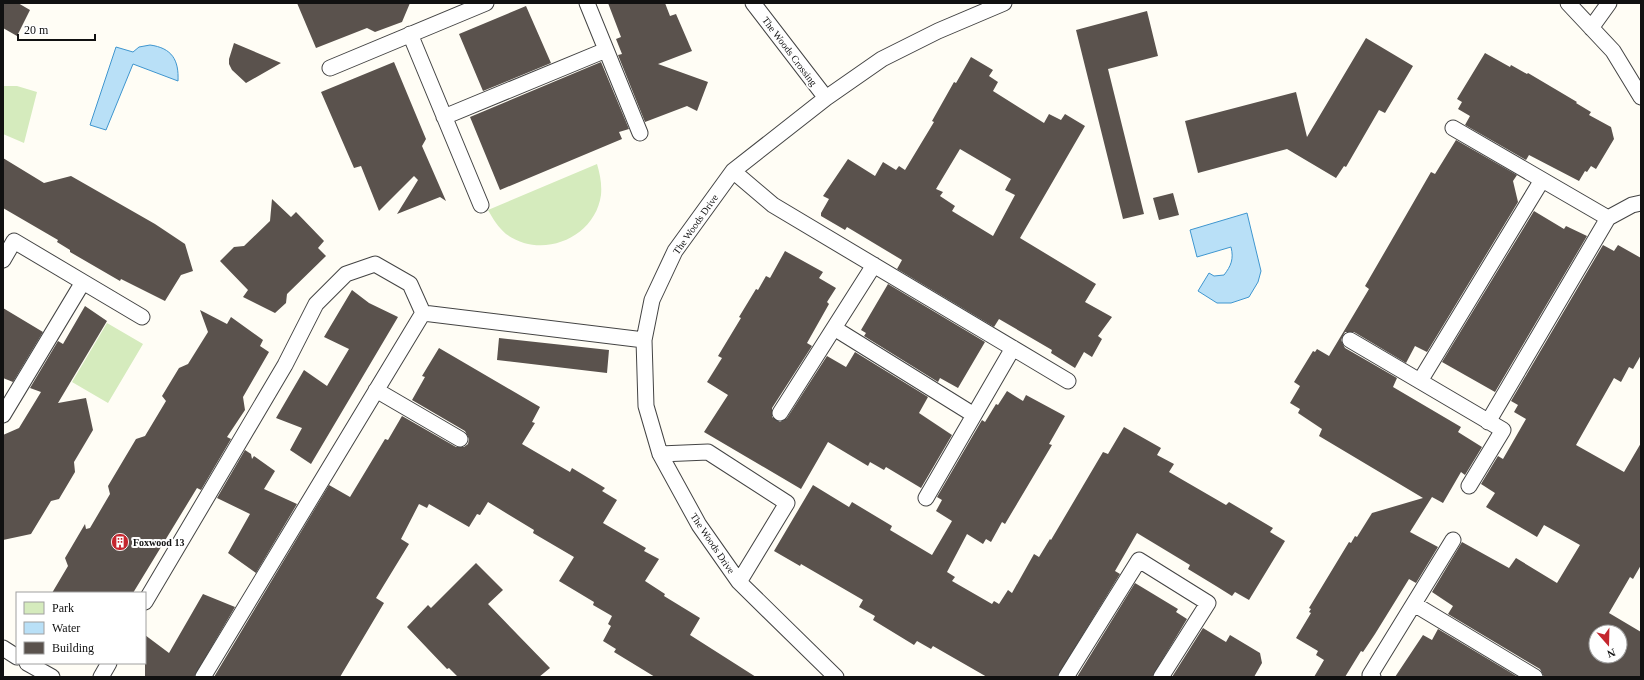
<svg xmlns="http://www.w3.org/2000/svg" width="1644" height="680" viewBox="0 0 1644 680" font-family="Georgia,serif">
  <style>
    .green { fill: #d5ebbd }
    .water { fill: #b9e0f7; stroke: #3f96cf }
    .building { fill: #5a524d; fill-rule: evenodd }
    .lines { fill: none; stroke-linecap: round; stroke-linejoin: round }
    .lane-casing { stroke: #444; stroke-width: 17 }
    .lane { stroke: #fff; stroke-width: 15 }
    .labels { text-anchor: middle; stroke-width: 4; stroke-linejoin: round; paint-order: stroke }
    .street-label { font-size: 10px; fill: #111; stroke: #fff }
    .poi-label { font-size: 10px; font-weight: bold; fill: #111; stroke: #fff; text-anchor: start }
  </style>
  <rect width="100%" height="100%" fill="#fffdf5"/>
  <path class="green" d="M3 86H17L37 92 24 143 3 134Z
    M597 164C600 174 602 184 601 195 595 238 542 260 506 234 498 227 493 219 488 210Z
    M107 323 143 344 108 403 72 382Z"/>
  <path class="water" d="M150 45C172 48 179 60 178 81L133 64 106 130 90 125 116 47 133 52 139 47Z
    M1247 213 1261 271 1258 282 1249 297 1231 303H1217L1198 291 1209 273 1214 276 1224 275C1231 266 1234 259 1231 247L1197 257 1190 230Z"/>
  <path class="building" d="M3 3H18L30 10 17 36 3 28Z
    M297 3H410L402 22 375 32 367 28 316 48Z
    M608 3H665L670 16 676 14 692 51 658 64 708 82 697 111 687 106 645 122 618 55 622 54 616 39 621 37Z
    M526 6 551 63 483 91 459 34Z
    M1147 11 1158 56 1108 69 1144 214 1123 219 1076 30Z
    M1366 38 1413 66 1385 113 1379 110 1346 167 1344 166 1336 178 1287 149 1198 173 1185 121 1296 92 1307 137Z
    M234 43 281 63 246 83 232 70 229 64V59Z
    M1485 53 1510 67 1511 65 1527 74 1528 73 1577 102 1576 103 1591 112 1589 115 1611 127 1614 139 1596 169 1591 166 1587 172 1585 171 1579 181 1529 155 1526 160 1465 125 1470 116 1458 109 1462 102 1457 99Z
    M971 57 993 70 989 76 998 82 993 91 1044 123 1049 114 1061 120 1065 114 1085 126 1020 238 1096 284 1085 302 1112 317 1098 336 1102 339 1092 357 1084 352 1075 368 1051 353 1052 350 999 319 994 327 897 269 902 260 847 227 845 230 821 216V213L829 199 823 196 848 159 875 176 883 162 896 170 899 166 905 170 934 122 932 121 954 82 956 83ZM960 149 1011 179 1005 190 1015 195 993 236 952 211 955 206 940 196 943 192 936 189Z
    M394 62 426 139 422 146 446 201 440 197 397 214 418 180 414 176 379 211 361 166 354 168 321 92Z
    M601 62 629 129 619 132 622 139 500 190 470 117Z
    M1456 140 1517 175 1513 181 1518 202 1427 352 1415 346 1406 363 1354 332H1345L1341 340 1345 348 1397 378 1393 387 1461 427 1458 432 1482 447 1465 475 1461 472 1443 503 1432 497 1410 532 1438 547 1416 583 1409 579 1375 634 1363 652 1361 651 1345 677H1314L1324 660 1316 655 1318 651 1296 638 1311 613 1309 612 1311 609 1309 608 1349 542 1351 543 1355 536 1357 537 1372 513 1423 498 1319 436 1322 429 1298 413 1300 409 1290 403 1300 386 1294 382 1313 351 1315 352 1317 349 1329 356 1369 289 1365 286 1405 217 1431 172 1435 174Z
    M3 158 44 183 71 176 155 224 185 244 193 271 181 275 165 301 121 279 120 281 70 252V250L57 242 58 240 3 208Z
    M1173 193 1179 215 1159 220 1153 198Z
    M272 199 291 217 296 212 324 241 318 248 326 256 287 294 286 303 275 313 243 297 248 290 220 261 234 247 244 246 270 221Z
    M1534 211 1564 229 1566 226 1587 236 1495 392 1442 362Z
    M1603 245 1614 251 1618 245 1641 258V355L1633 369 1629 367 1621 382 1614 378 1576 445 1624 472 1641 443V565L1633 579 1630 577 1609 613 1641 632V677H1544L1540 669 1448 614 1453 606 1432 592 1462 542 1509 568 1516 558 1557 583 1580 545 1544 525 1537 537 1486 507 1495 493 1481 484 1498 456 1503 459 1526 419 1514 412 1518 405 1511 401ZM1596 632H1620V656H1596Z
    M785 251 823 272 819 278 836 288 827 302 829 304 807 343 812 346 772 408V417L780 422 787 418 827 356 846 367 855 352 928 397 919 413 952 435 921 488 886 467 884 470 870 462 868 466 828 442 801 489 704 432 728 395 707 382 722 358 718 356 741 318 739 317 756 289 758 290 766 276 770 278Z
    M888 284 985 342 958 388 940 378 938 382 864 336 866 333 861 330Z
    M352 290 369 303 398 317 311 464 290 450 302 428 276 418 304 370 327 386 349 349 324 337Z
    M85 306 107 321 58 403 86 398 93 430 74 462 75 472 59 499 51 501 31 534 3 540V435L19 428 41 392 30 388 58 341 63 344Z
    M3 308 43 332 13 382 3 378Z
    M200 310 227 324 231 317 263 340 260 346 269 352 243 397 245 410 227 437 231 439 201 490 197 488 133 593H52L68 566 65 558 85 524 86 529 90 528 110 494 108 486 136 439 145 436 166 401 162 396 179 368 188 364 208 332Z
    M499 338 609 350 607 373 497 360Z
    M439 348 540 407 532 422 535 423 522 444 570 472 572 468 605 488 602 491 617 500 603 523 646 548 644 551 659 559 645 581 665 594 664 596 700 618 690 635 756 677H655L614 652 616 649 603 641 611 626 608 624 612 616 593 605 594 602 559 581 574 557 533 533 534 530 488 502 480 515 477 514 469 527 429 504 427 508 419 504 401 539 409 544 376 598 384 603 340 677H214L329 485 350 497 385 439 388 440 402 416 456 447H464L468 444 469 439 465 431 412 400 425 377 422 376Z
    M1007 391 1023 401 1026 395 1065 416 1049 444 1052 445 1005 524 1002 522 991 542 986 539 983 544 967 534 947 572 955 577 952 581 992 604 994 601 999 604 1008 590 1012 593 1034 554 1039 557 1050 539 1051 540 1103 452 1108 454 1124 427 1161 448 1157 455 1174 464 1169 472 1226 505 1229 502 1273 528 1270 532 1285 541 1249 600 1235 592 1232 596 1216 586 1188 569 1190 565 1137 533 1115 571 1120 574 1057 677H987L933 646 931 649 917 641 914 645 873 620 875 616 859 607 863 600 801 564 800 566 774 551 813 485 849 507 852 502 892 526 890 530 932 555 952 521 936 511 942 500 937 497 982 420 985 422 996 404 998 405Z
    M245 450 251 454 252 459 254 456 275 471 264 489 297 504 256 573 228 553 250 514 217 498Z
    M476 563 503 590 488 604 550 668 539 677H458L449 668 447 669 407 627 428 605 431 608Z
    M1135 583 1178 609 1176 612 1187 619 1152 677H1077Z
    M203 594 235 607 194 677H145V635L169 653Z
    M1203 628 1226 642 1230 635 1260 653 1262 663 1254 677H1172Z
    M1438 629 1518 677H1395L1423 635 1432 640Z"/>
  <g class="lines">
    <defs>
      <path id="lane" d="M587 3 640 133
        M753 3 826 98
        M1568 3 1613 51 1641 97
        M1591 28 1609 3
        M410 34 481 205
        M330 68 486 3
        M444 117 606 50
        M1453 128 1608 218
        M733 171 773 205 1068 381
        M3 260 14 241 83 282 3 415
        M83 282 142 317
        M423 313 644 340
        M834 328 974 415
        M1350 340 1503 430 1469 486
        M1420 381 1542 180
        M376 390 460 439
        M780 413 874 265
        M1488 422 1608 218 1632 205 1641 203
        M660 454 708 452 787 503 739 582
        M926 498 1013 348
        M145 602 285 365 316 304 346 274 375 264 410 284 423 313
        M1414 604 1535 677
        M3 648 17 657
        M27 663 52 677
        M101 677 109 663
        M203 677 423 313
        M836 677 739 582 699 525 660 454 646 406 644 340 652 300 675 251 733 171 826 98 882 59 938 31 1004 3
        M1066 677 1139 560 1208 603 1161 677
        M1373 677 1370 675 1453 540"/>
    </defs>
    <use href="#lane" class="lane-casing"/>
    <use href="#lane" class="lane"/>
  </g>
  <defs>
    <symbol id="building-disc" viewBox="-11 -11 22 22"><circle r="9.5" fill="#c4262e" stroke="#fff"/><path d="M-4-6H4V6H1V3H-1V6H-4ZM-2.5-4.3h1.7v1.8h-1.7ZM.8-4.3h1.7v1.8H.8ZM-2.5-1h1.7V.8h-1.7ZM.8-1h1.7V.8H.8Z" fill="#fff"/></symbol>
  </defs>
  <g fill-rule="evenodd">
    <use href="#building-disc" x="110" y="532" width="20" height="20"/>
  </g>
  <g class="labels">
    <g class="street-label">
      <text transform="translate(790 51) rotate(53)" y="4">The Woods Crossing</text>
      <text transform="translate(695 224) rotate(-55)" y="4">The Woods Drive</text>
      <text transform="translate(713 543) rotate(56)" y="4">The Woods Drive</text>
    </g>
    <g class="poi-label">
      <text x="133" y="546">Foxwood 13</text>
    </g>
  </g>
  <rect width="1644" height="680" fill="none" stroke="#111111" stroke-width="8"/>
  <rect x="16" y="592" width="130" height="72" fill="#ffffff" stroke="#a0a0a0"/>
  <rect x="24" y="602" width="20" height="12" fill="#d5ebbd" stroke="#a0a0a0"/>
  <text x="52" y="612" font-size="12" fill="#111111">Park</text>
  <rect x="24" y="622" width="20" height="12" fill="#b9e0f7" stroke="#a0a0a0"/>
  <text x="52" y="632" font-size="12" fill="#111111">Water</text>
  <rect x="24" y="642" width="20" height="12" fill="#5a524d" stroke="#a0a0a0"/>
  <text x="52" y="652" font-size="12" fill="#111111">Building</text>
  <g transform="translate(1608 644) rotate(160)"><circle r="19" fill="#ffffff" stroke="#a0a0a0"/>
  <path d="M0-3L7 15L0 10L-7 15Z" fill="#c4262e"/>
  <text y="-6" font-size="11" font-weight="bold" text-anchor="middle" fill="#111111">N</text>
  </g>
  <path d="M18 34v6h77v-6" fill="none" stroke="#111111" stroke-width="2"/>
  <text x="24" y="34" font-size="12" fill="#111111" stroke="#ffffff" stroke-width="3" paint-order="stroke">20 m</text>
</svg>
